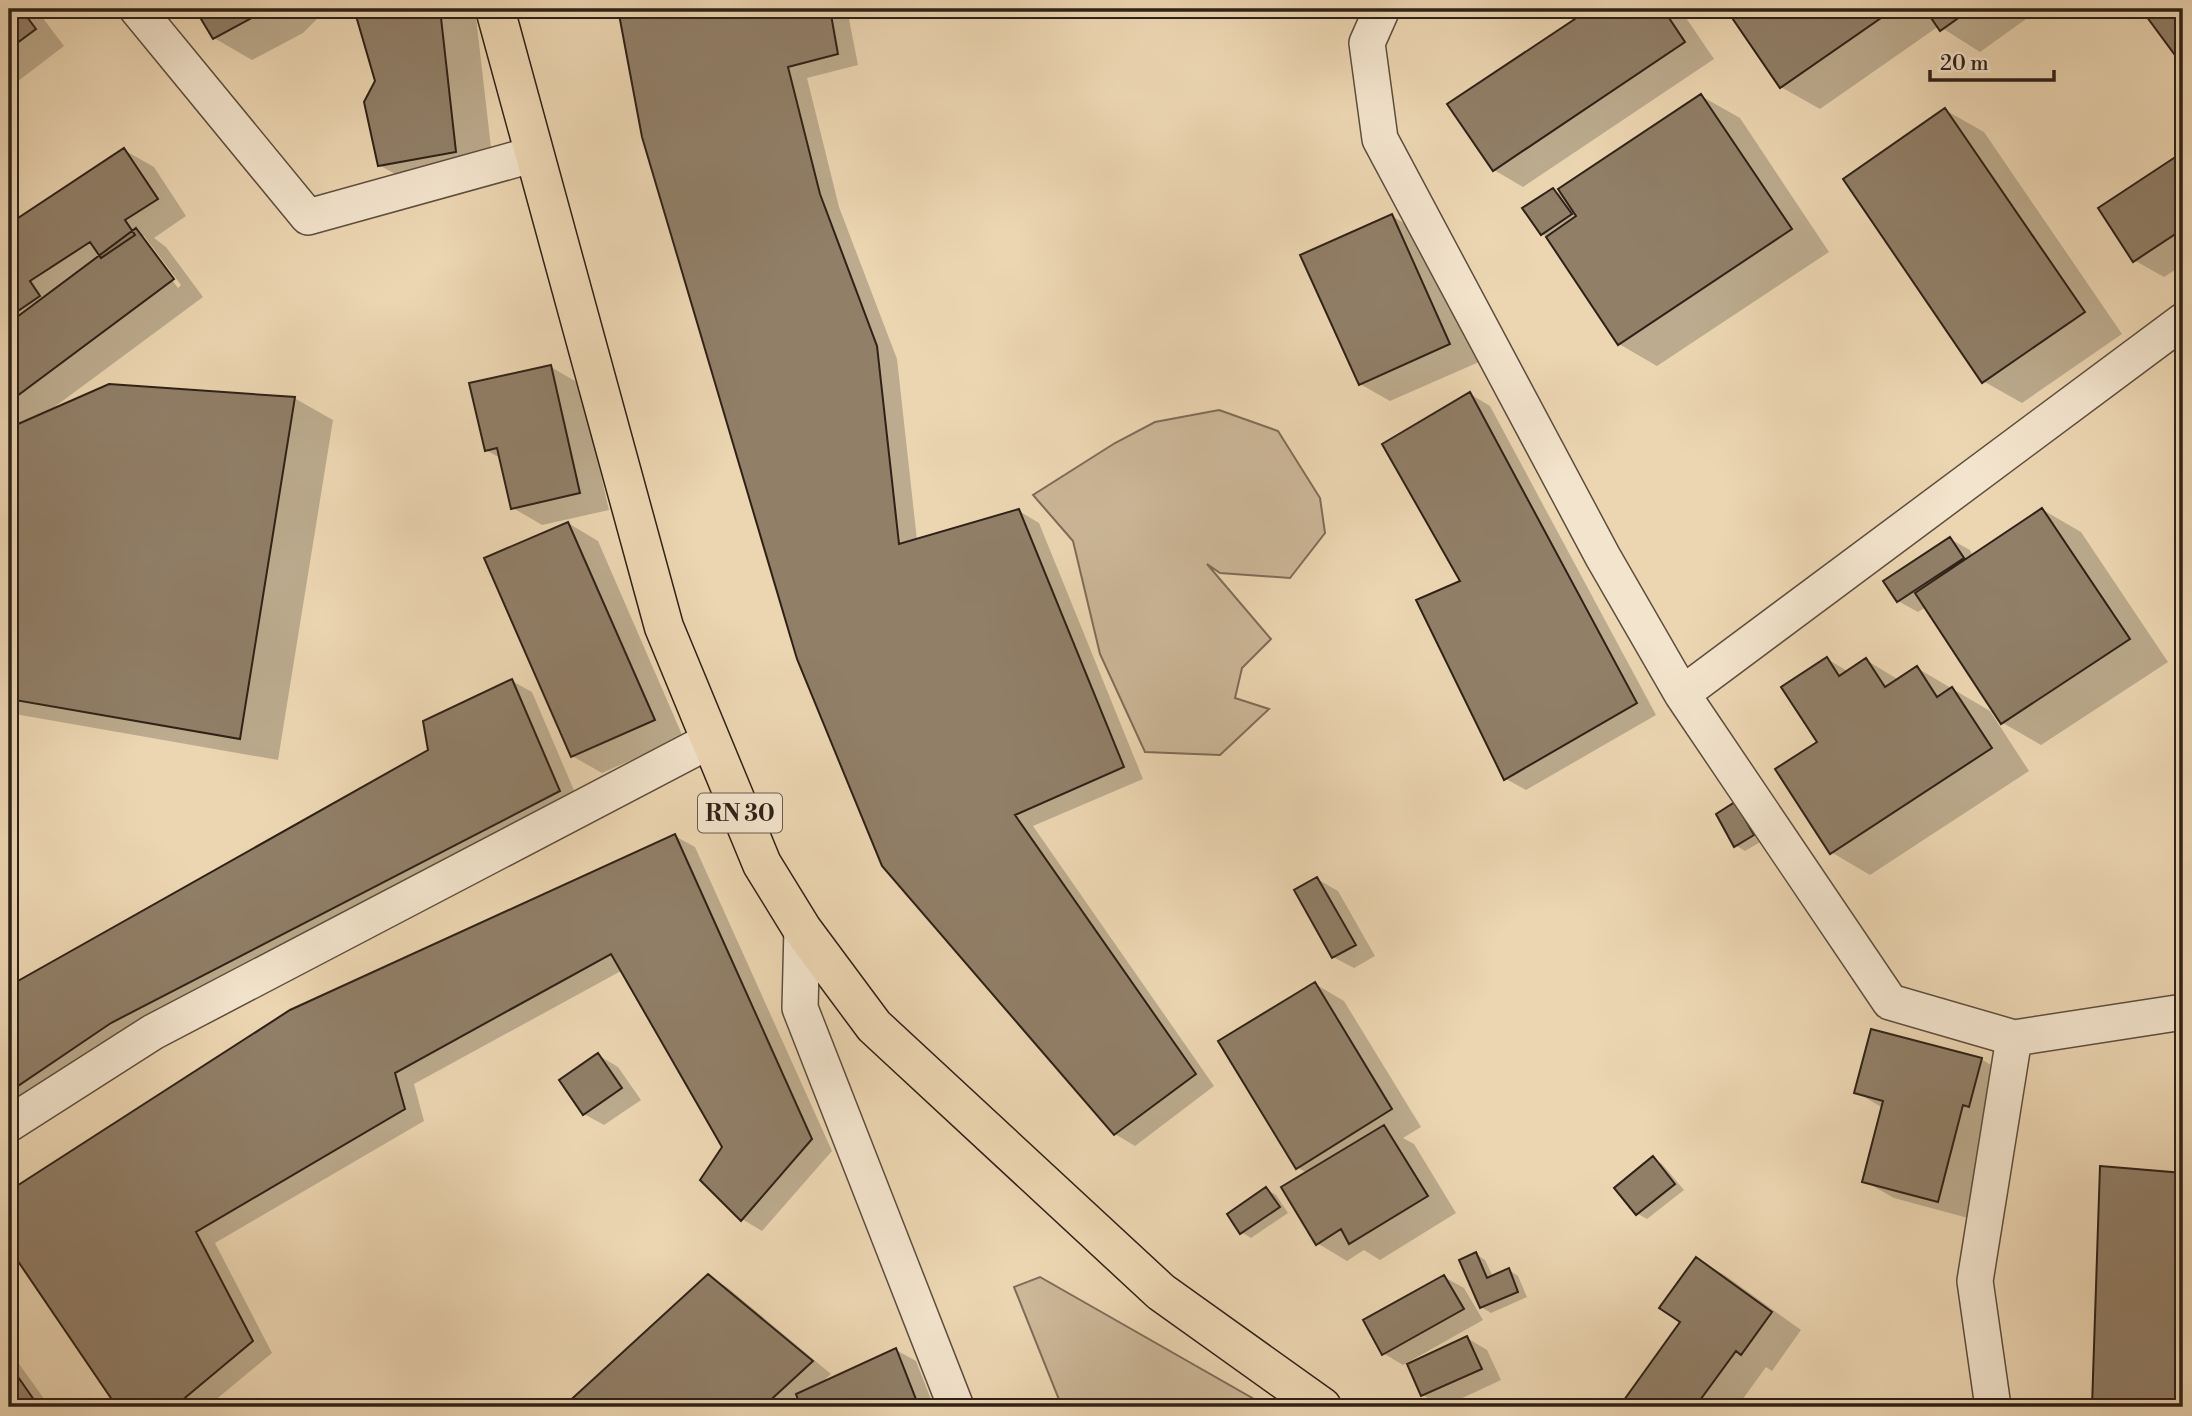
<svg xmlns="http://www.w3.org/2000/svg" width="2192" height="1416" viewBox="0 0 2192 1416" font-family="'Libre Bodoni',serif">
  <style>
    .green { fill: #ccb798; stroke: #7e6c58; stroke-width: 2 }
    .shadow { fill: #0003; fill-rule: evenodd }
    .building { fill: #917f68; stroke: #2f2117; stroke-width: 2 }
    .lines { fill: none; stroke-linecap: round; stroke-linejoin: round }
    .minor-casing { stroke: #5e4e3e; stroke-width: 38 }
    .primary-casing { stroke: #2f2117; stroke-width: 41 }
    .minor { stroke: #f3e4cd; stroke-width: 35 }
    .primary { stroke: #ecd6b2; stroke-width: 38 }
    .labels { text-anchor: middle; stroke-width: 5; stroke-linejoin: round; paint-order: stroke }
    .shield { fill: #f3e4cd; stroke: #6a5c4e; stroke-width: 2 }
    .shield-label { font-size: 23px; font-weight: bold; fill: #2f2117 }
  </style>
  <rect width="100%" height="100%" fill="#ecd6b2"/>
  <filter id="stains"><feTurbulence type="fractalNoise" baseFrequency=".00286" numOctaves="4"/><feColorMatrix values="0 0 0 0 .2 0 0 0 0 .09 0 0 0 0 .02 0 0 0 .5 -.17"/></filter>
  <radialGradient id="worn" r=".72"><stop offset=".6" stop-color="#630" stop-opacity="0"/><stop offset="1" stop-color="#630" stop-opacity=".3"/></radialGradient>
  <path class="green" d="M1219 410 1278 431 1320 498 1325 533 1290 578 1220 573 1207 564 1271 639 1242 668 1235 698 1269 709 1220 755 1145 752 1100 654 1073 541 1033 495 1115 443 1155 422Z
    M1040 1277 1268 1407H1062L1014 1287Z"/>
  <path class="shadow" d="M9 9H36L64 46 9 88Z
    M197 9H327L303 33 252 60 214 38Z
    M356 9H475L494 173 418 187 379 165 377 82Z
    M619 9H847L858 65 807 78 839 207 897 359 917 540 1019 511 1039 523 1143 779 1033 826 1214 1086 1135 1146 1115 1134 644 136Z
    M1593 9H1680L1714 59 1523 187 1494 170 1450 104Z
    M1728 9H2040L1980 52 1939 26 1820 109 1781 87Z
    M1701 96 1740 118 1829 252 1657 366 1619 344 1548 238 1542 234 1554 190 1565 197Z
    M1945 110 1984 132 2122 334 2022 403 1983 381Z
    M124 150 154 167 186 216 154 238 166 247 203 297 49 411 294 398 333 420 278 760 9 713V226ZM140 236H144L181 285 178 288Z
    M2183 154V265L2164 277 2134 260 2101 208Z
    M1392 216 1422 234 1479 362 1390 401 1360 384Z
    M551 367 580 384 609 510 542 525 513 508 502 459 486 450Z
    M1470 394 1490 406 1656 715 1526 790 1506 779Z
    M2043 510 2081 532 2168 662 2041 745 2003 723 1926 607 1918 612 1898 601 1950 539 1970 550 1973 556Z
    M568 523 598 541 683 737 602 773 572 756Z
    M1827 659 1849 672 1866 660 1899 680 1917 668 1990 711 2029 771 1870 875 1831 852 1819 742Z
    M512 681 532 692 579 802 9 1116V988L430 751Z
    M1735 804 1762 841 1745 851 1735 845Z
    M675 836 695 847 832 1151 762 1231 742 1219 724 1147 621 971 414 1084 424 1121 215 1243 272 1353 207 1407H120L9 1245V1193L291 1012Z
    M1317 879 1338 891 1375 956 1354 968 1333 957Z
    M1315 984 1344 1001 1421 1127 1403 1138 1414 1144 1456 1213 1380 1260 1364 1250 1347 1261 1317 1243 1307 1173 1297 1167Z
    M598 1055 618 1067 641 1100 604 1125 584 1114Z
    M1981 1059 2011 1077 1968 1218 1894 1198 1864 1181 1883 1108 1856 1092Z
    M1653 1158 1662 1164 1684 1190 1647 1219 1638 1214 1616 1188Z
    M2101 1168 2183 1174V1407H2093Z
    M1266 1189 1276 1195 1288 1213 1251 1238 1241 1232Z
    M1476 1254 1485 1260 1493 1277 1509 1270 1518 1276 1527 1297 1491 1313 1481 1307Z
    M1696 1259 1726 1276 1801 1330 1772 1371 1766 1367 1737 1407H1621L1682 1322Z
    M708 1276 728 1288 831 1374 820 1384 896 1350 916 1361 934 1407H802L800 1402 795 1407H565Z
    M1444 1277 1464 1288 1483 1320 1403 1365 1383 1353Z
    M1467 1338 1487 1350 1501 1380 1443 1407 1423 1395Z
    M9 1350 50 1407H9Z"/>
  <path class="building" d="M9 9H21L36 29 9 49Z
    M195 9H268L213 39Z
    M354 9H440L456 152 378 166 364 102 375 81Z
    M618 9H830L838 54 788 67 820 194 877 346 899 544 1019 509 1124 767 1015 815 1196 1074 1114 1135 882 866 797 659 642 137Z
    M1590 9H1663L1685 42 1493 171 1447 104Z
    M1726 9H1894L1780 88Z
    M1925 9H1971L1940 31Z
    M2141 9H2183V66Z
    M1701 94 1792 229 1618 345 1546 237 1576 216 1558 189Z
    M1945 108 2085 312 1982 383 1843 179Z
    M124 148 158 199 125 220 135 235 101 258 90 242 30 281 40 296 9 317V224Z
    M2183 152V229L2133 262 2098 208Z
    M1553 188 1572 214 1541 235 1522 208Z
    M1392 214 1450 344 1359 385 1300 255Z
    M136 228 174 279 9 402V323Z
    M551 365 580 493 511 509 497 448 485 451 469 383Z
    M109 384 295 397 240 739 9 699V428Z
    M1470 392 1637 703 1504 780 1416 600 1460 581 1382 444Z
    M2042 508 2130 639 2001 724 1915 593Z
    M568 522 655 720 571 757 484 558Z
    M1950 537 1964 558 1897 602 1883 581Z
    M1827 657 1839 676 1866 658 1885 687 1917 666 1937 697 1952 687 1992 748 1830 854 1775 769 1817 742 1781 687Z
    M512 679 560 791 111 1023 9 1092V986L428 750 423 721Z
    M1735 802 1754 835 1734 847 1716 814Z
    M675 834 812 1139 741 1221 700 1180 722 1147 611 954 395 1073 405 1109 196 1232 253 1341 174 1407H117L9 1248V1191L290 1010Z
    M1317 877 1356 945 1332 958 1294 890Z
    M1315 982 1392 1109 1296 1169 1218 1041Z
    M1871 1029 1982 1058 1969 1107 1963 1105 1938 1202 1862 1182 1883 1101 1854 1093Z
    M598 1053 622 1088 583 1115 559 1080Z
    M1384 1125 1428 1196 1349 1244 1341 1229 1316 1245 1281 1187Z
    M1653 1156 1675 1184 1636 1215 1614 1188Z
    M2100 1166 2183 1173V1407H2092Z
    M1266 1187 1280 1207 1240 1234 1227 1214Z
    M1476 1252 1487 1278 1509 1268 1518 1292 1480 1308 1459 1260Z
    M1696 1257 1772 1312 1741 1355 1736 1351 1695 1407H1619L1680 1322 1659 1308Z
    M708 1274 813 1361 763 1407H563Z
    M1444 1275 1464 1309 1382 1355 1363 1320Z
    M1467 1336 1482 1369 1421 1396 1407 1364Z
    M896 1348 919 1407H801L796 1394Z
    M9 1364 39 1407H9Z"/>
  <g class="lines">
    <defs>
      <path id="minor" d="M137 9 308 217 535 154
        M1382 9 1367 43 1380 139 1603 557 1682 694 1890 1002 2014 1038 2183 1012
        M1682 694 2183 321
        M802 929 800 1008 956 1407
        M9 1124 153 1032 709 741
        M1993 1407 1975 1281 2014 1038"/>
      <path id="primary" d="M495 9 664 627 762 864 802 929 874 1026 1161 1292 1322 1407"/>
    </defs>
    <use href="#minor" class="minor-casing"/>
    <use href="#primary" class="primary-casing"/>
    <use href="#minor" class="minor"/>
    <use href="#primary" class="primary"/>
  </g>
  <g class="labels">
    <rect class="shield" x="698" y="793.5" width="84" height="39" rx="5"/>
    <g class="shield-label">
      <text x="740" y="821">RN 30</text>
    </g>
  </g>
  <rect width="2192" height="1416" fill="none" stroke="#ecd6b2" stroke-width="35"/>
  <rect x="10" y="10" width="2171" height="1395" fill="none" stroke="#2f2117" stroke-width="3.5"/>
  <rect x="18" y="18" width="2157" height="1381" fill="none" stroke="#2f2117" stroke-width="2"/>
  <path d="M1930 70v10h124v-10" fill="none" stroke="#2f2117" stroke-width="3.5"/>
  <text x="1940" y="70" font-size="21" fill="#2f2117" stroke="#f3e4cd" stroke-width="5" paint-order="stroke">20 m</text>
  <rect width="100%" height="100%" filter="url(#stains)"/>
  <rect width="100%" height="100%" fill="url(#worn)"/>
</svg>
